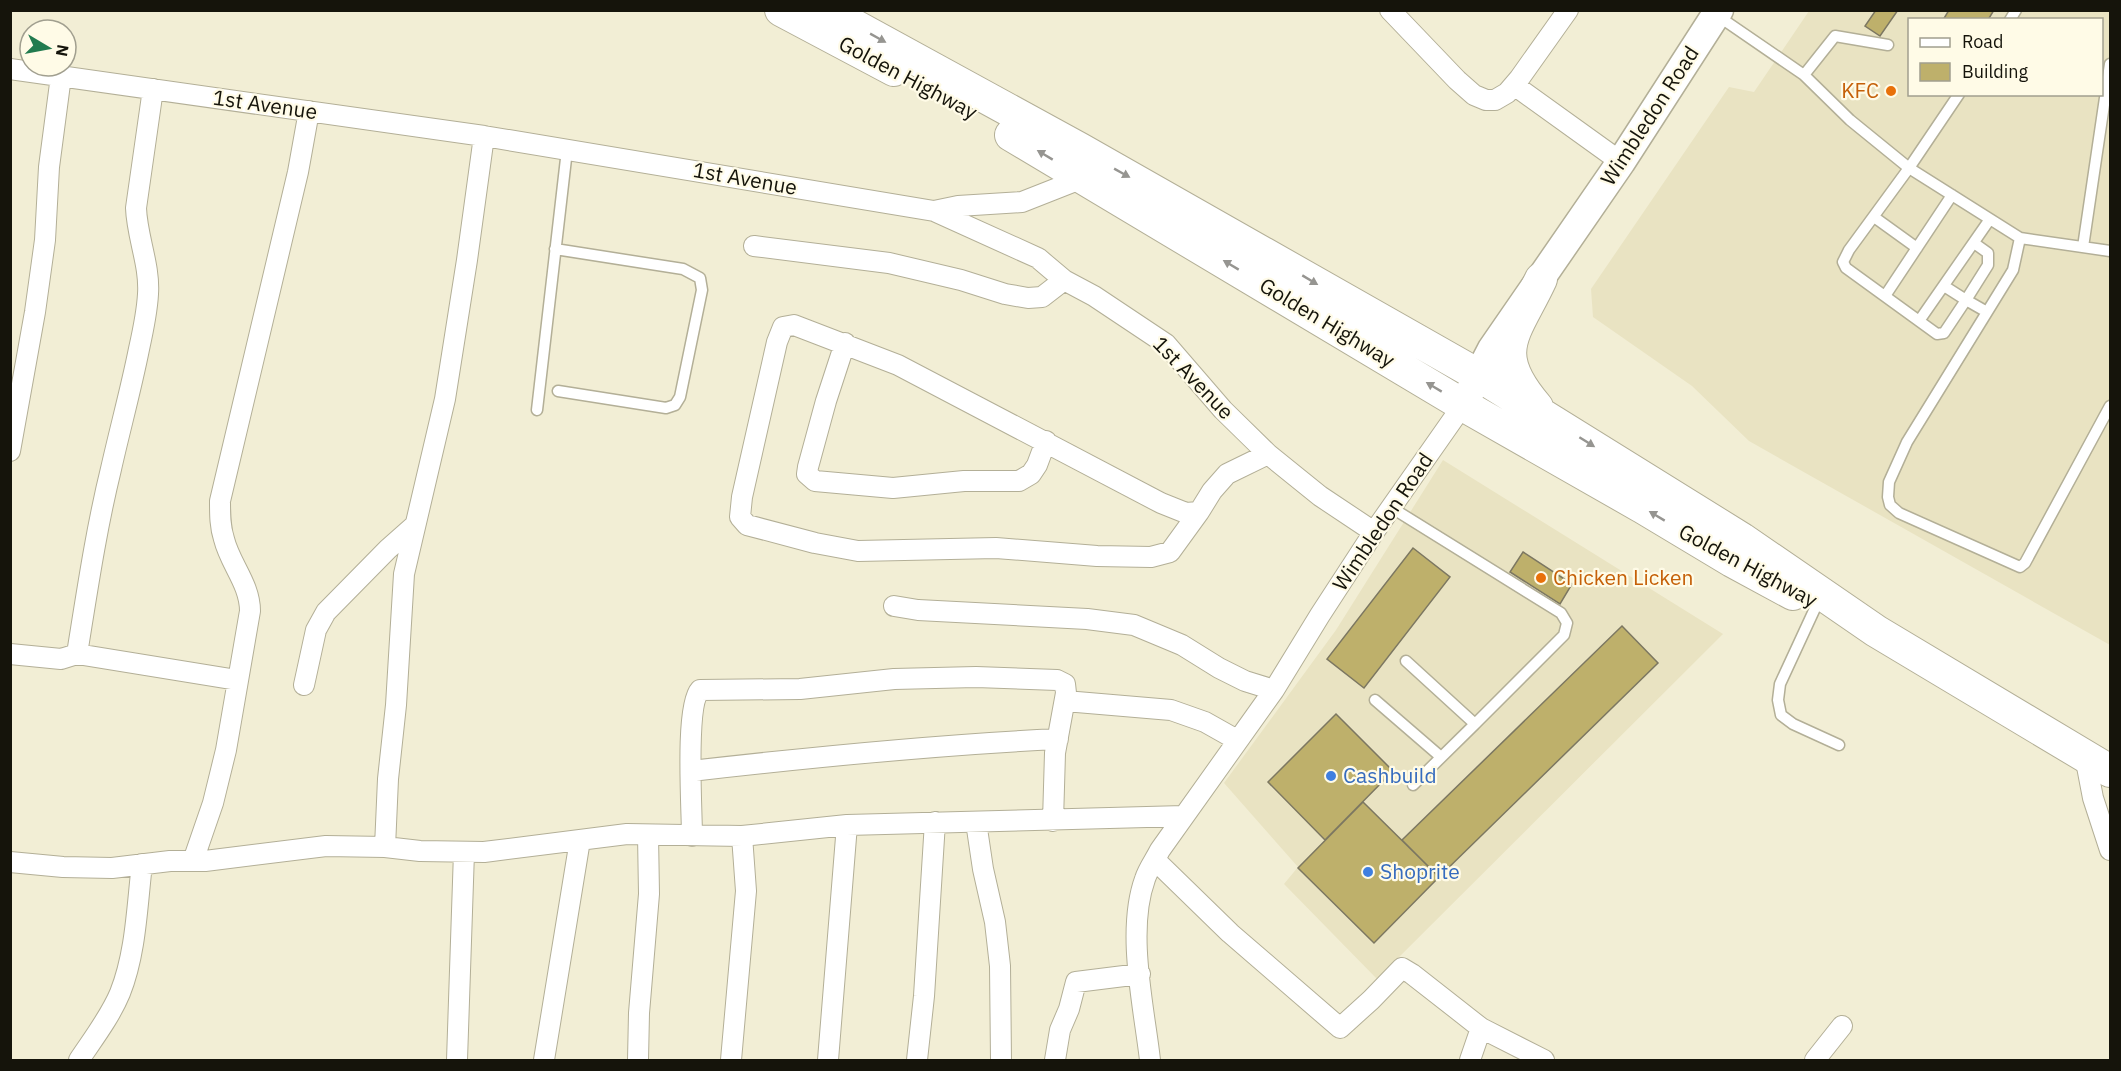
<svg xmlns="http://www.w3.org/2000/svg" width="2121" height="1071" viewBox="0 0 2121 1071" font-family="'IBM Plex Sans',sans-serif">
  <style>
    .built { fill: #e9e3c2; fill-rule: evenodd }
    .building { fill: #beb06b; stroke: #7c7761; stroke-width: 1.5 }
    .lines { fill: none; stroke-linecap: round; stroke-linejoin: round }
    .lane-casing { stroke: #b3af97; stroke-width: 13 }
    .street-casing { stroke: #b3af97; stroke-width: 22 }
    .secondary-casing { stroke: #b3af97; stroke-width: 31 }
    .primary-casing { stroke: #b3af97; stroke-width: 34 }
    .lane { stroke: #fff; stroke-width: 10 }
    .street { stroke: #fff; stroke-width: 20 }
    .secondary { stroke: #fff; stroke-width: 28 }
    .primary { stroke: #fff; stroke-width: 32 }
    .oneway { fill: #969591 }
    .food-dot { fill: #e8710a; stroke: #fffbe7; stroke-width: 2 }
    .shop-dot { fill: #3f7fe0; stroke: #fffbe7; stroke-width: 2 }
    .labels { text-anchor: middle; stroke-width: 4.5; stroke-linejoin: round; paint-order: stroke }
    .street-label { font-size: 21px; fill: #15140b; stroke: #fffbe7 }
    .food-label { font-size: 21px; fill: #c56008; stroke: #fffbe7; text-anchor: end }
    .shop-label { font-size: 21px; fill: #366cbe; stroke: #fffbe7; text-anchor: start }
  </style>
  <rect width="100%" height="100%" fill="#f2eed5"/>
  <path class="built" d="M1809 11H2110V645L1749 441 1692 386 1593 317 1591 289 1729 87 1754 92ZM1910 20H2102V94H1910Z
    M1443 460 1723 634 1377 979 1284 884 1298 867 1224 783 1336 630Z"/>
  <path class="building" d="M1876 10H1898L1880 36 1865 26Z
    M1949 10H1994L1988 20H1943Z
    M1413 548 1450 577 1364 688 1327 659Z
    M1523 552 1572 584 1560 604 1510 572Z
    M1622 626 1658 663 1439 877 1402 840Z
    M1336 714 1393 771 1325 840 1268 782Z
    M1363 802 1439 877 1374 943 1298 868Z"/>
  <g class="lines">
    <defs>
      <path id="lane" d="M1718 16 1804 75 1850 120 1909 168 1959 94
        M2010 20 2016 10
        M1804 75 1835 36 1888 45
        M1874 217 1917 248
        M2020 238 2013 270 1907 442 1889 482 1888 497 1890 505 1899 513 2020 567 2025 563 2110 406
        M2083 247 2110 64
        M555 249 683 269 700 278 702 290 680 397 675 405 666 408 558 391
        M1944 286 1966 300 1988 265V253L1974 243
        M1885 296 1952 195
        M1987 312 1966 300 1944 333 1937 334 1846 268 1843 262 1849 250 1909 168 2020 238 2110 251
        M1919 321 1990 219
        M537 410 567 150
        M1392 508 1561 613 1567 623 1564 635 1475 724 1406 661
        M1817 604 1780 684 1778 700 1781 715 1793 724 1839 745
        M1375 700 1441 757
        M1413 785 1475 724"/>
      <path id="street" d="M1390 10 1457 80 1474 95 1486 100H1495L1507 93 1519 79 1568 10
        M10 69 484 136 934 211 1038 258 1064 280 1094 296 1166 344 1223 410 1268 454 1320 496 1374 532
        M1514 85 1621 162
        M934 211 958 206 1022 202 1083 178
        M754 246 889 263 961 280 1005 294 1028 298 1042 297 1064 280
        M845 343 826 401 808 467 807 474 815 481 893 488 964 481H1019L1031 474 1037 465 1046 441
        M10 451 35 312 45 240 49 167 61 76
        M1199 512 1170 552 1151 557 1097 556 996 548 858 551 815 543 747 525 740 517 742 497 777 342 783 327 794 325 898 365 1161 503 1186 513 1199 512 1212 491 1227 474 1268 454
        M894 606 918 610 1087 619 1134 625 1182 645 1219 668 1245 681 1274 690
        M10 654 61 659 77 654 237 680
        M77 654C87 592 96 530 111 469 120 429 131 389 139 349 143 331 147 313 148 294 150 265 137 237 136 208L153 89
        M304 685 316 630 326 612 388 549 414 526
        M1065 701 1171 710 1205 722 1237 740
        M2085 756 2093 798 2110 850
        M691 771C813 757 935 745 1058 739
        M976 822 983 869 995 922 1000 966 1001 1060
        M692 836C692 810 685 706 700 690L800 689 894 679 976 677 1057 680 1065 684 1066 693 1055 753 1053 821
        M385 847 388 779 396 705 404 574 445 399 467 260 484 136
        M1155 860 1230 933 1340 1028 1371 1000 1402 968 1412 974 1481 1028 1544 1060
        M193 861 213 803 226 750 250 611C250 584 230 564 224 539 220 527 220 515 220 501L298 172 309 111
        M10 862 63 867 112 868 170 861H205L326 846 385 847 420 851 484 852 627 834 742 836 847 825 1184 816
        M79 1060C93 1039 110 1017 120 993 136 953 137 906 142 864
        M457 1060 464 852
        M544 1060 580 840
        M638 1060 639 1013 649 894 648 835
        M731 1060 746 891 742 836
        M828 1060 847 825
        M917 1060 924 996 935 822
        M1055 1060 1060 1030 1069 1009 1076 982 1140 974
        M1150 1060C1144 1007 1126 931 1145 879 1148 869 1155 860 1160 850L1274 690 1320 615 1374 532 1463 405
        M1470 1060 1481 1028
        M1815 1060 1842 1026"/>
      <path id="secondary" d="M1463 405 1492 349 1621 162 1719 10"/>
      <path id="primary" d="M781 10 894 70
        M826 10 1080 149 1478 375 1742 539 1876 631 2110 771
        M1011 135 1463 405 1642 507 1732 561 1793 594
        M1537 407C1489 351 1515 335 1541 279"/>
    </defs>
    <use href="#lane" class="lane-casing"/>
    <use href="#street" class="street-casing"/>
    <use href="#secondary" class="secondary-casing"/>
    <use href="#primary" class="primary-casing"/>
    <use href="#lane" class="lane"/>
    <use href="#street" class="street"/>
    <use href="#secondary" class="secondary"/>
    <use href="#primary" class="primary"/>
  </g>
  <defs><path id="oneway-solid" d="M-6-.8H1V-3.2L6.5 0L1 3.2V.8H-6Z" transform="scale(1.5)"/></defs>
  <g class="oneway">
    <use href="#oneway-solid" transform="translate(878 38) rotate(29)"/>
    <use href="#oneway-solid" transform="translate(1045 155) rotate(-149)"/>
    <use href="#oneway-solid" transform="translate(1122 173) rotate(29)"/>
    <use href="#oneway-solid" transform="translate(1231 265) rotate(-149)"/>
    <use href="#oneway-solid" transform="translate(1310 280) rotate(31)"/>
    <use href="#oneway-solid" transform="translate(1434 387) rotate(-149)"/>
    <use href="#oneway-solid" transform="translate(1587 442) rotate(32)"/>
    <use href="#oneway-solid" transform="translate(1657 516) rotate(-149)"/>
  </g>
  <g class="food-dot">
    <circle cx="1891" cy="91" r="6"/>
    <circle cx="1541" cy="578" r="6"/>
  </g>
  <g class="shop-dot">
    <circle cx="1331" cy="776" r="6"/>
    <circle cx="1368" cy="872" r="6"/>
  </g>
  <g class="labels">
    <g class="street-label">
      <text transform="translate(908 78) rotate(28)" y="7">Golden Highway</text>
      <text transform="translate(265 105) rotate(8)" y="7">1st Avenue</text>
      <text transform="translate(1650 116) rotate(-57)" y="7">Wimbledon Road</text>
      <text transform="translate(745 179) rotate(10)" y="7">1st Avenue</text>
      <text transform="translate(1327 323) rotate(31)" y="7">Golden Highway</text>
      <text transform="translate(1193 378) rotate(46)" y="7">1st Avenue</text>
      <text transform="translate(1383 522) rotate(-56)" y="7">Wimbledon Road</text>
      <text transform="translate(1748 566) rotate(28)" y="7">Golden Highway</text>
    </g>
    <g class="food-label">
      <text x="1879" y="98">KFC</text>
      <text x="1553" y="585" text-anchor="start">Chicken Licken</text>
    </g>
    <g class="shop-label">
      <text x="1343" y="783">Cashbuild</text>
      <text x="1380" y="879">Shoprite</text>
    </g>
  </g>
  <rect width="2121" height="1071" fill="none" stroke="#15140b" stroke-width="24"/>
  <rect x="1908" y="18" width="195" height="78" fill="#fffbe7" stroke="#a19f8f" stroke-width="1.5"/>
  <rect x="1920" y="38" width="30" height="9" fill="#ffffff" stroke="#a19f8f" stroke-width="1.5"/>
  <text x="1962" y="48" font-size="18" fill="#15140b">Road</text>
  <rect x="1920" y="63" width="30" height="18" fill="#beb06b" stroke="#a19f8f" stroke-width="1.5"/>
  <text x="1962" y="78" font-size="18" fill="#15140b">Building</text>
  <g transform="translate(48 48) rotate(100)"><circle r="28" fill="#fffbe7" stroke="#a19f8f" stroke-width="1.5"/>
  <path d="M0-4.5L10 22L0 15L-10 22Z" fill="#227b4f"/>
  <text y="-9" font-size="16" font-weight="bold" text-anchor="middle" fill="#15140b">N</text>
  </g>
</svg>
